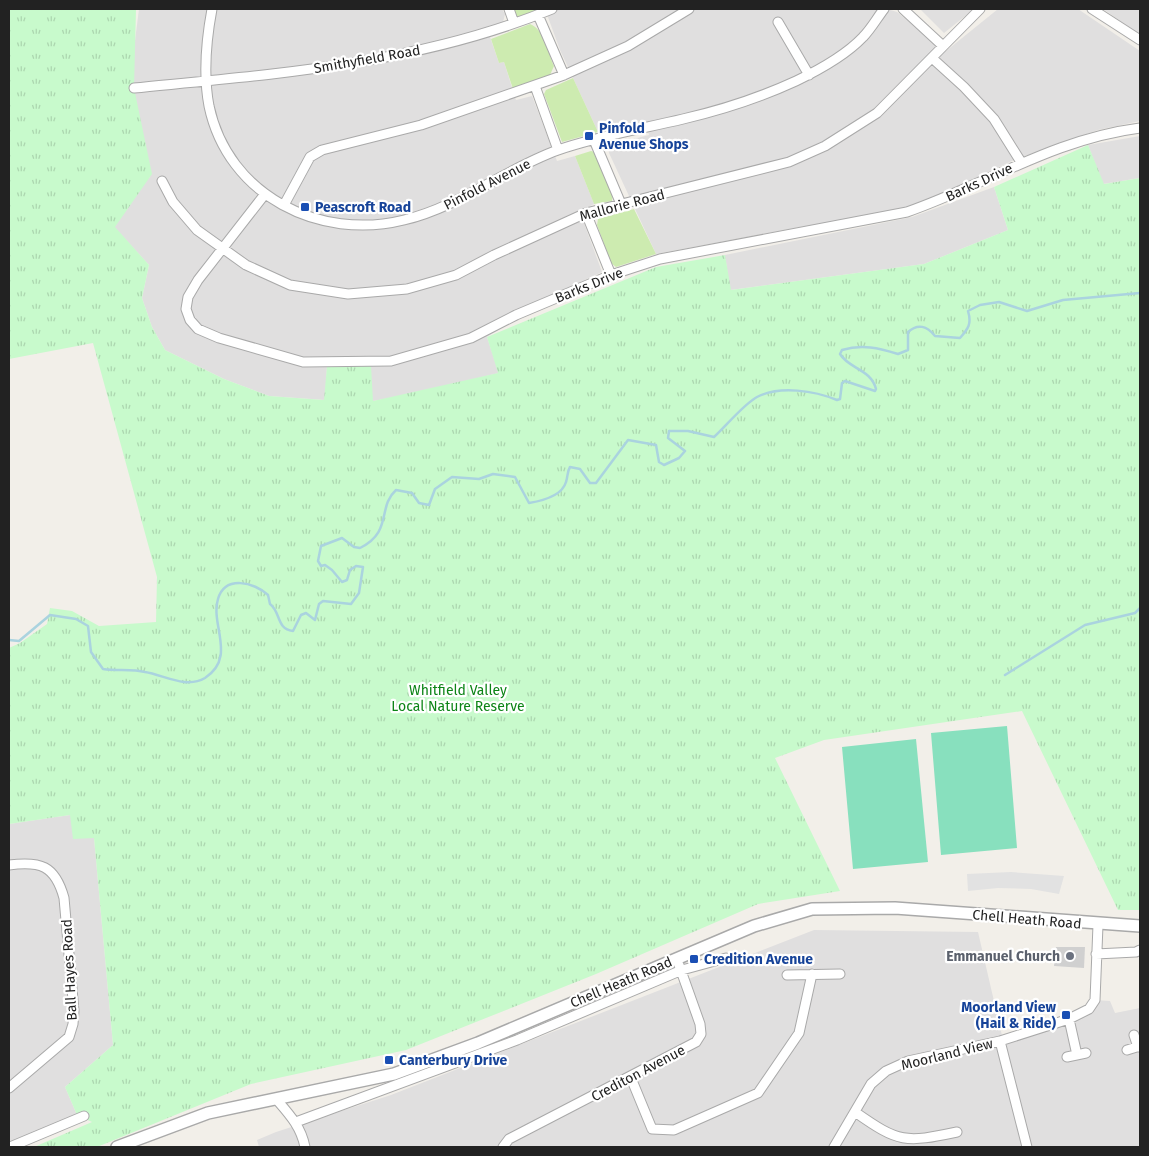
<svg xmlns="http://www.w3.org/2000/svg" width="1149" height="1156" viewBox="0 0 1149 1156" font-family="'Fira Sans',sans-serif">
  <style>
    .residential { fill: #e0dfdf }
    .religious { fill: #d0d0d0 }
    .grass { fill: #cdebb0 }
    .park { fill: url(#park-tufts) }
    .pitch { fill: #88e0be }
    .parking { fill: #e2e2e2 }
    .lines { fill: none; stroke-linecap: round; stroke-linejoin: round }
    .stream { stroke: #aad3df; stroke-width: 2.5 }
    .minor-casing { stroke: #a9a9a9; stroke-width: 11 }
    .tertiary-casing { stroke: #a9a9a9; stroke-width: 14 }
    .minor { stroke: #fff; stroke-width: 9 }
    .tertiary { stroke: #fff; stroke-width: 11 }
    .transit-dot { fill: #1a4fb4; stroke: #fff; stroke-width: 2 }
    .worship-dot { fill: #6b7280; stroke: #fff; stroke-width: 2 }
    .labels { text-anchor: middle; stroke-width: 4.5; stroke-linejoin: round; paint-order: stroke }
    .street-label { font-size: 14px; fill: #222; stroke: #fff }
    .transit-label { font-size: 14px; font-weight: bold; fill: #164399; stroke: #fff; text-anchor: start }
    .park-label { font-size: 14px; fill: #0c8416; stroke: #fff }
    .worship-label { font-size: 14px; font-weight: bold; fill: #5b616d; stroke: #fff; text-anchor: end }
  </style>
  <defs>
    <pattern id="park-tufts" width="24" height="20" patternUnits="userSpaceOnUse" patternTransform="scale(1.25)"><rect width="24" height="20" fill="#c8facc"/><path d="M3 7l-1-3M5 7V3M7 7l1-3M15 17l-1-3M17 17v-4M19 17l1-3" fill="none" stroke="#acd6af"/></pattern>
  </defs>
  <rect width="100%" height="100%" fill="#f2efe9"/>
  <path class="residential" d="M139 9H502L505 14 503 22 487 28 499 63 504 62 516 100 532 96 557 161 575 156 594 204 580 212 602 272 565 289 487 337 499 373 407 395 373 401 327 366 325 400 269 396 224 379 165 350 152 327 142 298 149 265 114 227 135 187 150 177 134 112 131 72Z
    M545 9H887L897 12 946 51 998 9H1078L1140 51V121L1098 130 1014 160 906 210 800 227 656 254 609 153V145L649 135 646 122 598 132 560 50Z
    M920 9H974L944 33Z
    M1103 9H1140V35Z
    M1140 136V178L1103 184 1088 145Z
    M994 187 1008 230 924 264 730 290 725 255 912 217Z
    M70 815 94 838 113 1045 65 1087 77 1115 9 1146V824Z
    M814 930 978 932 1003 1040 1069 1019 1095 1000 1110 1001 1115 1013 1140 1008V1147H259L257 1140 276 1132 391 1095Z"/>
  <path class="religious" d="M1056 947H1085L1084 968 1054 966Z"/>
  <path class="grass" d="M513 9H540L520 17 515 15Z
    M530 24C544 29 548 53 554 66L550 75 513 89 504 62 499 63 491 39Z
    M573 78 598 132 562 142 544 94 546 90Z
    M591 151 595 152 613 193 612 201 594 204 575 156Z
    M634 209 656 254 616 267 611 263 597 225 598 219Z"/>
  <path class="park" d="M9 9H136L134 88 152 174 115 227 149 265 142 298 152 327 165 350 224 379 269 396 324 400 327 366H371L373 401 498 373 487 337 656 267 725 255 731 290 924 264 1008 230 994 187 1088 145 1104 184 1140 178V910H1118L1022 711 824 740 775 758 840 891 758 904 596 974 406 1050 251 1084 97 1147H34L92 1122 77 1115 65 1087 113 1045 94 838 73 839 70 815 9 824V648L20 643 47 624 50 608 72 611 99 626 156 622 157 577 93 343 9 359Z"/>
  <path class="pitch" d="M1007 726 1017 848 941 855 931 733Z
    M916 739 928 862 853 869 842 747Z"/>
  <path class="parking" d="M1011 872 1064 876 1059 894 1031 889 998 888 968 891 967 874Z"/>
  <g class="lines">
    <path class="stream" d="M9 640 19 641 50 615 76 619 88 626 91 652 103 669C117 671 132 669 145 672 164 675 186 689 205 678 237 657 210 625 218 599 225 575 254 582 268 595L270 604C281 612 276 629 293 631L301 615 306 613 315 620 319 604 323 601 351 604 359 593 363 567 356 566 350 570 347 580 342 582 332 570 325 565 321 566 318 561 321 546 342 538 354 547 360 548C393 532 377 507 396 490L412 493 419 503 429 505 435 489 452 477 479 479 493 474 515 477 529 503C541 501 562 496 566 482 568 476 567 472 570 467L580 469 590 483H596L628 440 656 445 659 462 664 465 679 458 685 451 668 438 669 431H688L714 437C726 426 744 404 757 397 780 385 815 391 837 400L840 399 842 383 845 381 875 391 876 389C871 369 849 369 840 354L842 350C862 344 879 348 898 354L908 350V332C918 323 927 326 935 336L960 338C968 329 972 324 968 311L980 305 999 302 1027 311 1063 300 1140 293
      M1005 675 1085 625 1135 613 1140 608"/>
    <defs>
      <path id="minor" d="M212 9C206 41 203 74 209 106 228 196 320 241 404 220 459 207 505 169 558 150 598 136 641 129 683 119 722 110 759 98 796 81 819 70 845 56 863 37 871 29 877 18 884 9
        M509 9 514 23
        M903 9 943 46
        M1092 9 1140 40
        M538 15 564 75
        M778 22 809 75
        M932 58 964 87 994 119 1021 162
        M535 86 558 150
        M134 88C275 74 420 64 552 9
        M594 140 621 204
        M162 181 173 202 197 230 246 265 290 285 348 294 407 289 456 275 494 255 586 213 789 162 825 146 877 113 980 9
        M265 194 198 280 188 297 186 309 190 320 198 329 219 338 303 362 391 361 471 338 516 315 611 275 660 259 907 212C987 184 1054 139 1140 128
        M284 205 310 157 322 150 421 125 564 75 628 46 689 9
        M586 213 611 275
        M9 865C40 861 55 865 64 898L74 1011 73 1024 69 1037 9 1088
        M1096 954 1136 952 1140 950
        M787 975 840 974
        M1069 1019 1077 1055
        M1134 1035 1138 1047
        M1000 1041 1027 1147
        M1127 1050 1140 1046
        M1067 1057 1086 1053
        M631 1078 652 1129 674 1130 758 1093 799 1033 812 974
        M277 1100C290 1115 301 1127 305 1147
        M855 1112C899 1143 905 1143 957 1132
        M296 1122 517 1040 682 970 726 958
        M10 1147 84 1116
        M503 1147 509 1139 696 1042 701 1034 700 1024 679 965
        M834 1147 871 1084 886 1071 908 1061 1000 1041 1069 1019 1089 1009 1095 1000 1098 925"/>
      <path id="tertiary" d="M117 1147 208 1113 394 1074 478 1043 754 926 812 909 895 908 1140 926"/>
    </defs>
    <use href="#minor" class="minor-casing"/>
    <use href="#tertiary" class="tertiary-casing"/>
    <use href="#minor" class="minor"/>
    <use href="#tertiary" class="tertiary"/>
  </g>
  <g class="transit-dot">
    <rect x="584" y="131" width="10" height="10" rx="2.5"/>
    <rect x="300" y="202" width="10" height="10" rx="2.5"/>
    <rect x="689" y="954" width="10" height="10" rx="2.5"/>
    <rect x="1061" y="1010" width="10" height="10" rx="2.5"/>
    <rect x="384" y="1055" width="10" height="10" rx="2.5"/>
  </g>
  <circle class="worship-dot" cx="1070" cy="956" r="5"/>
  <g class="labels">
    <g class="street-label">
      <text transform="translate(367 59) rotate(-10)" y="5">Smithyfield Road</text>
      <text transform="translate(979 182) rotate(-25)" y="5">Barks Drive</text>
      <text transform="translate(487 184) rotate(-27)" y="5">Pinfold Avenue</text>
      <text transform="translate(622 205) rotate(-15)" y="5">Mallorie Road</text>
      <text transform="translate(589 285) rotate(-22)" y="5">Barks Drive</text>
      <text transform="translate(1027 919) rotate(5)" y="5">Chell Heath Road</text>
      <text transform="translate(69 970) rotate(-93)" y="5">Ball Hayes Road</text>
      <text transform="translate(621 982) rotate(-23)" y="5">Chell Heath Road</text>
      <text transform="translate(947 1054) rotate(-14)" y="5">Moorland View</text>
      <text transform="translate(638 1073) rotate(-28)" y="5">Crediton Avenue</text>
    </g>
    <g class="transit-label">
      <text x="599" y="133">Pinfold<tspan x="599" dy="16">Avenue Shops</tspan></text>
      <text x="315" y="212">Peascroft Road</text>
      <text x="704" y="964">Credition Avenue</text>
      <text x="1056" y="1012" text-anchor="end">Moorland View<tspan x="1056" dy="16">(Hail &amp; Ride)</tspan></text>
      <text x="399" y="1065">Canterbury Drive</text>
    </g>
    <g class="park-label">
      <text x="458" y="695">Whitfield Valley<tspan x="458" dy="16">Local Nature Reserve</tspan></text>
    </g>
    <g class="worship-label">
      <text x="1060" y="961">Emmanuel Church</text>
    </g>
  </g>
  <rect width="1149" height="1156" fill="none" stroke="#222222" stroke-width="20"/>
</svg>
